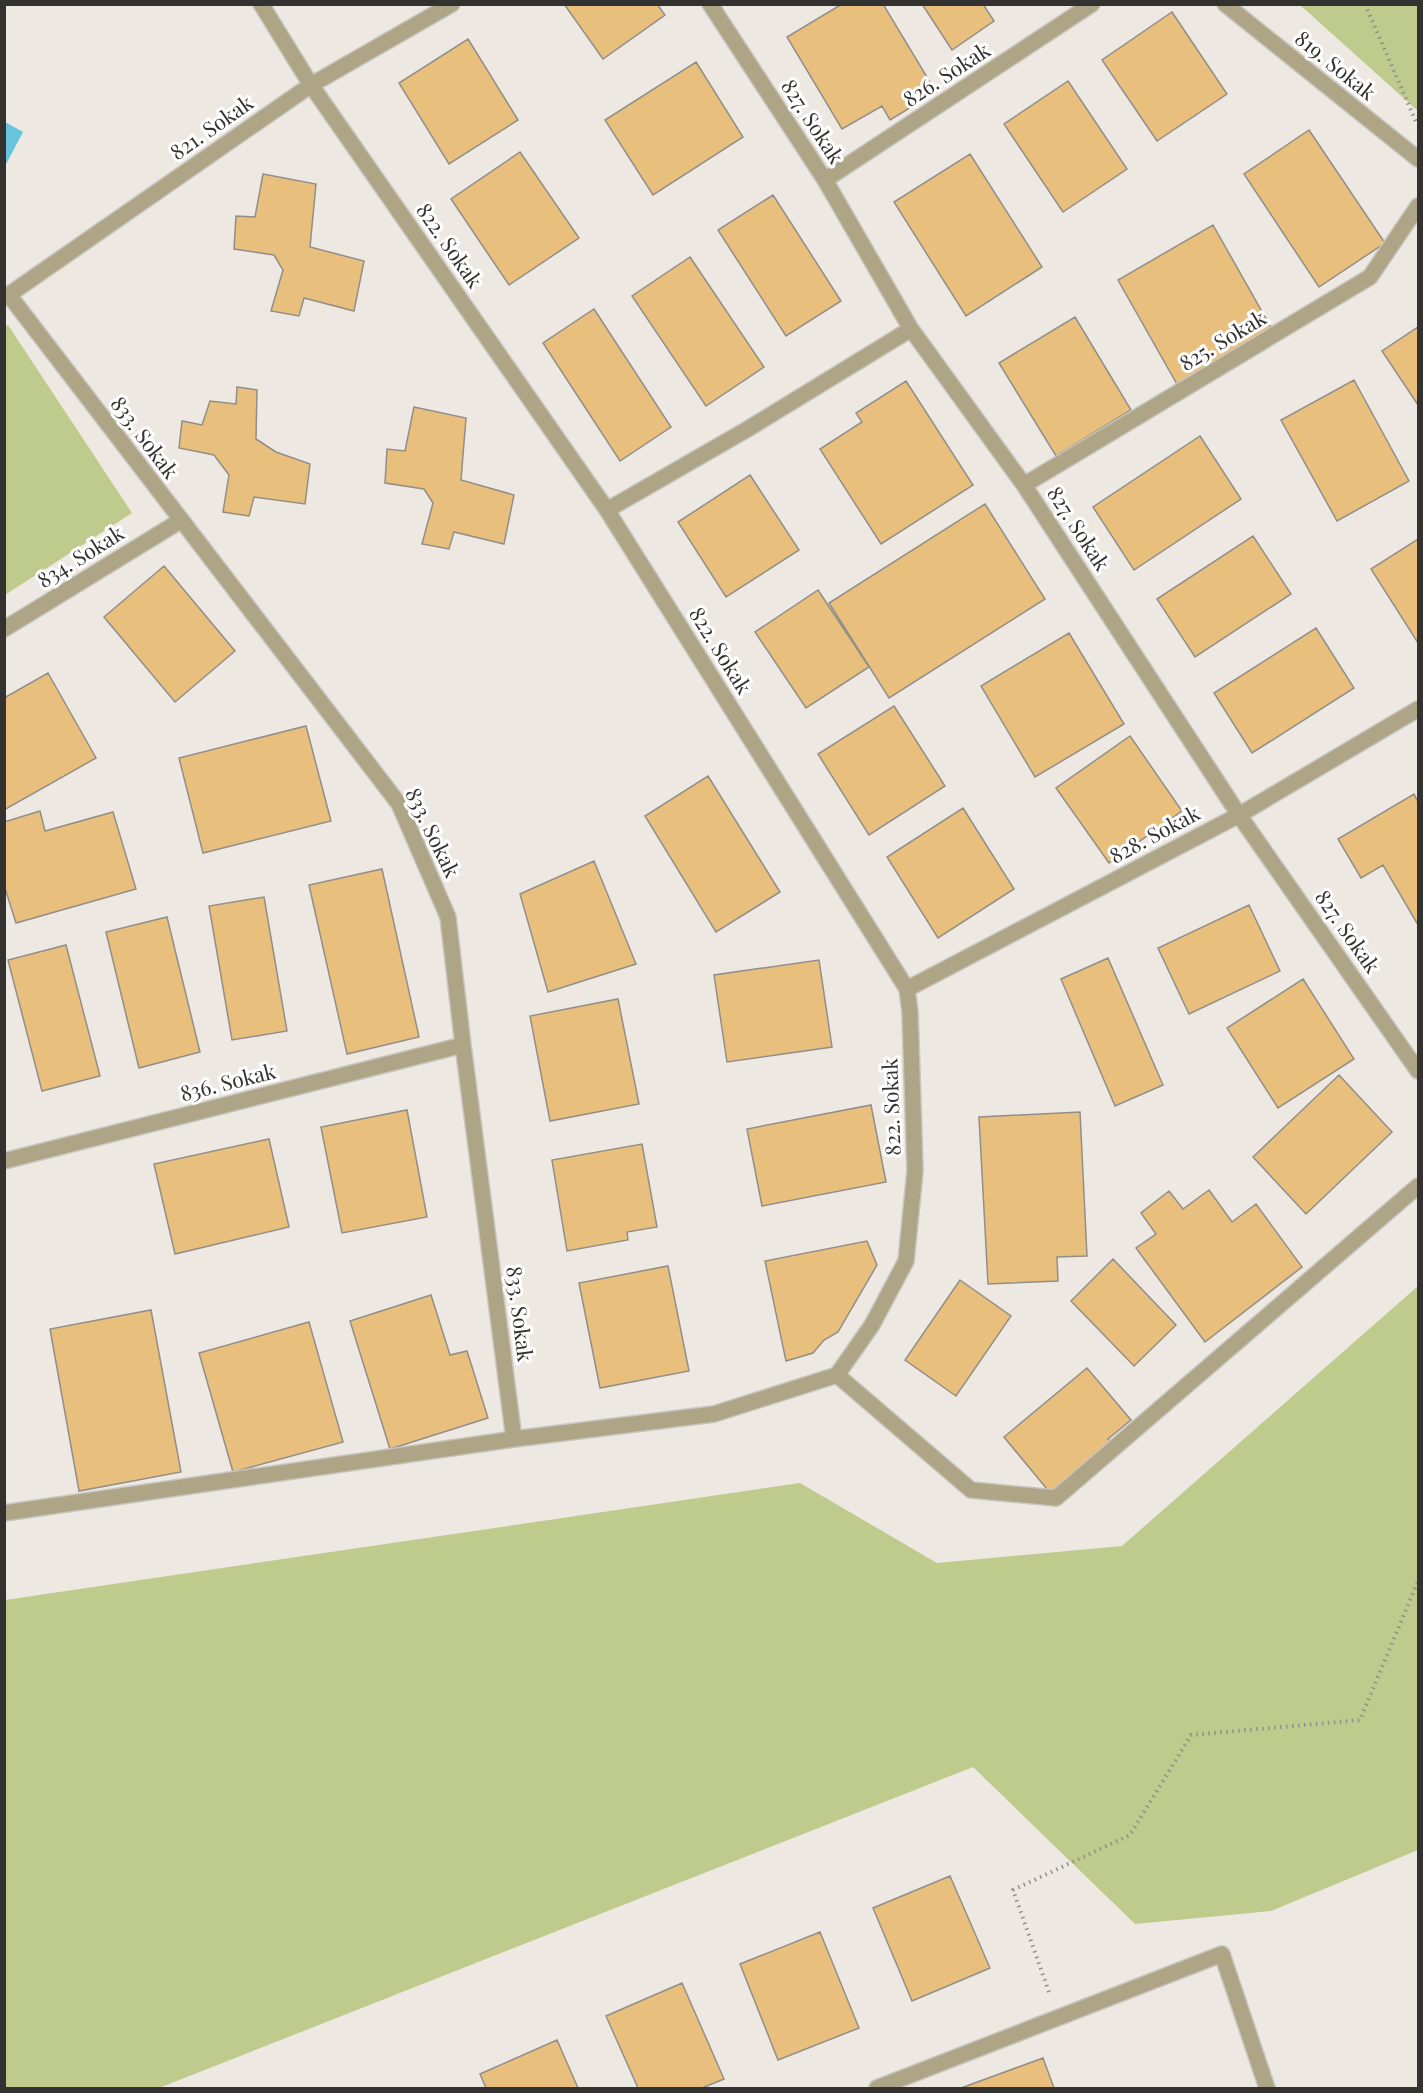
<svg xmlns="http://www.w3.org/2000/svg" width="1423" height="2093" viewBox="0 0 1423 2093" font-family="'Playfair Display',serif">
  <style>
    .green { fill: #bfcb8c }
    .water { fill: #66c5dd }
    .building { fill: #e8bf7d; stroke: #928e88; stroke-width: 1.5 }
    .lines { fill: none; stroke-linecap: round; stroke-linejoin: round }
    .minor-casing { stroke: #c8c4be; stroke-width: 18 }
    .path { stroke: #93908c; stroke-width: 4; stroke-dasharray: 1.5 4.5; stroke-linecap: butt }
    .minor { stroke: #aea587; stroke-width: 15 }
    .labels { text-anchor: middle; stroke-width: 6; stroke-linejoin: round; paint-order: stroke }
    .street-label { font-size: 21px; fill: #343230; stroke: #fff }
  </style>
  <rect width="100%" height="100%" fill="#ede8e2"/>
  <path class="green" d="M1300 5H1418V111Z
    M8 325 132 513 5 595 4 327Z
    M1418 1286V1850L1271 1911 1135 1924 973 1767 159 2088H5V1600L800 1483 937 1563 1122 1546Z"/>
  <path class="water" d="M5 122 23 132 5 166Z"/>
  <path class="building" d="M564 4H657L665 15 603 59Z
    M842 4H883L936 92 890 120 882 106 842 129 787 37Z
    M922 4H983L994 21 952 50Z
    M1172 12 1227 94 1157 141 1102 60Z
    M468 39 518 120 449 164 399 83Z
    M696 62 743 137 653 195 605 120Z
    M1068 81 1127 169 1063 212 1004 124Z
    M1309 130 1385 243 1319 287 1244 174Z
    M520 152 579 238 509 285 451 199Z
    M970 154 1042 267 966 316 894 202Z
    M263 174 316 184 310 247 364 261 354 311 304 298 299 316 271 311 283 270 274 255 234 249 236 216 255 217Z
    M773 195 841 301 786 336 718 230Z
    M1213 225 1273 331 1178 386 1118 280Z
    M690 257 764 367 706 406 632 296Z
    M594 309 671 427 620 461 543 343Z
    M1075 317 1131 410 1056 456 999 363Z
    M1418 327V405L1382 351Z
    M1354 380 1409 481 1337 521 1281 420Z
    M906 381 973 485 881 544 820 449 862 422 856 413Z
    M237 387 257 390 256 439 276 452 310 464 305 504 254 497 249 516 223 512 229 475 214 455 179 448 182 421 202 425 210 401 236 404Z
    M414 407 466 418 461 480 514 495 504 544 454 532 449 549 422 544 433 503 424 489 385 483 387 449 405 451Z
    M1200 436 1241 499 1134 570 1093 507Z
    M750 475 799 550 726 597 678 522Z
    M985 504 1045 599 889 698 829 603Z
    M1253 536 1291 594 1195 657 1157 599Z
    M1418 539V643L1371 569Z
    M164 566 235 651 175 702 104 617Z
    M818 590 869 667 806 708 755 632Z
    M1316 628 1354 688 1252 753 1214 693Z
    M1069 633 1124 724 1035 777 981 686Z
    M48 673 96 758 4 810V698Z
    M894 706 945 786 869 835 818 754Z
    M306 726 331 821 203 853 179 758Z
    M1130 736 1182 811 1109 863 1056 788Z
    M708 776 780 892 716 932 645 816Z
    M1414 794 1418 802V925L1383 865 1361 878 1338 839Z
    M963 808 1014 889 938 938 887 857Z
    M40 811 45 831 113 812 136 889 16 923 4 885V822Z
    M594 861 636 964 548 992 520 894Z
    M382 869 419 1037 347 1054 309 885Z
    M264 897 287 1031 232 1040 209 906Z
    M1249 905 1280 971 1189 1014 1158 948Z
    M167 917 200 1052 139 1068 106 932Z
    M66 945 100 1076 42 1091 8 960Z
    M1108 958 1163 1085 1115 1106 1061 979Z
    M819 960 832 1047 727 1062 714 975Z
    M1303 979 1354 1059 1278 1108 1227 1028Z
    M618 999 639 1104 550 1121 530 1016Z
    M1339 1075 1392 1132 1306 1214 1253 1157Z
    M871 1105 886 1182 762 1206 747 1129Z
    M407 1110 427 1217 342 1233 321 1127Z
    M1080 1112 1087 1256 1057 1257 1058 1281 988 1284 979 1117Z
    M269 1139 289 1227 175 1254 154 1164Z
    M642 1144 657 1227 627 1232 628 1240 567 1251 552 1160Z
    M1209 1190 1232 1222 1256 1204 1302 1267 1205 1342 1136 1248 1156 1234 1141 1213 1169 1191 1183 1209Z
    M867 1241 877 1265 838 1332 824 1340 813 1353 786 1361 765 1261Z
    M1113 1259 1176 1325 1134 1366 1071 1301Z
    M668 1266 689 1371 600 1388 579 1283Z
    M960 1280 1011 1316 956 1396 905 1360Z
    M431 1295 450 1355 467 1351 488 1418 390 1449 350 1321Z
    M151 1310 181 1472 79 1491 50 1329Z
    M309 1322 343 1442 233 1472 199 1353Z
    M1087 1368 1131 1420 1108 1439 1112 1443 1051 1494 1004 1437Z
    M950 1876 990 1968 912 2001 873 1908Z
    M820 1932 859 2028 778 2060 740 1964Z
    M682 1983 724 2079 702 2088H638L606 2016Z
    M557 2040 578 2088H486L480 2074Z
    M1043 2058 1054 2088H961Z"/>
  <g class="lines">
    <defs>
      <path id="minor" d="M261 4 311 85 607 510 907 989 910 1012 915 1171 906 1261 872 1325 837 1375
        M710 4 825 180 911 329 1024 485 1239 815 1418 1071
        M1225 4 1418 159
        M825 180 1092 4
        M9 295 399 804 448 917 463 1045 514 1439
        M4 298 311 85 452 4
        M1024 485 1370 277 1418 206
        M607 510 746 430 911 329
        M4 629 180 521
        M907 989 1239 815 1418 709
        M4 1161 463 1045
        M837 1375 971 1490 1056 1498 1418 1186
        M4 1513 514 1439 714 1414 837 1375
        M877 2088 1222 1954 1267 2088"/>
    </defs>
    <use href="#minor" class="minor-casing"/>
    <path class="path" d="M1365 4 1416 122
      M1049 1992 1013 1890 1130 1835 1191 1735 1360 1720 1418 1581"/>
    <use href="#minor" class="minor"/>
  </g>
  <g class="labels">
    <g class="street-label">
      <text transform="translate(1335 66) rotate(39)" y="7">819. Sokak</text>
      <text transform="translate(947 75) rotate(-33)" y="7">826. Sokak</text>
      <text transform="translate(812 122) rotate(57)" y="7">827. Sokak</text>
      <text transform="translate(212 128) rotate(-35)" y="7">821. Sokak</text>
      <text transform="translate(449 246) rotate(55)" y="7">822. Sokak</text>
      <text transform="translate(1223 341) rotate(-31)" y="7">825. Sokak</text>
      <text transform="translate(144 438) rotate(53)" y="7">833. Sokak</text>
      <text transform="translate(1078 529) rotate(57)" y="7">827. Sokak</text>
      <text transform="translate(81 557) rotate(-32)" y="7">834. Sokak</text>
      <text transform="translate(720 651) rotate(58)" y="7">822. Sokak</text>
      <text transform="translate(432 833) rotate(64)" y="7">833. Sokak</text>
      <text transform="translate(1155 835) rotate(-28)" y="7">828. Sokak</text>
      <text transform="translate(1347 932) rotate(55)" y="7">827. Sokak</text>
      <text transform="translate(228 1083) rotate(-14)" y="7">836. Sokak</text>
      <text transform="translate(892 1107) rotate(-92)" y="7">822. Sokak</text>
      <text transform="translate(519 1314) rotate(83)" y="7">833. Sokak</text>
    </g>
  </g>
  <rect width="1423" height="2093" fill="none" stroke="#343230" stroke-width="12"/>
</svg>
